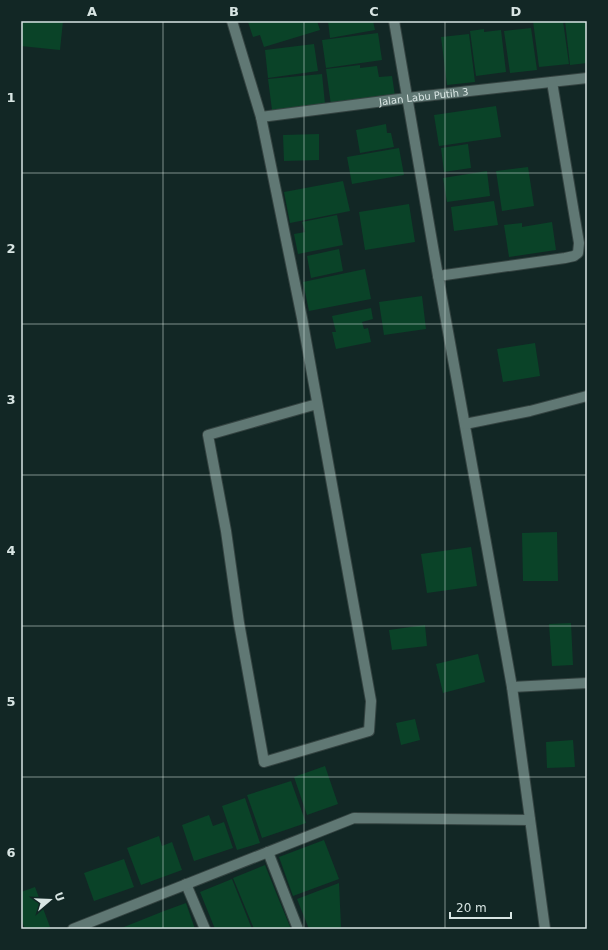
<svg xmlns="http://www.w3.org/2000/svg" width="608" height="950" viewBox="0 0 608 950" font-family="'DejaVu Sans',sans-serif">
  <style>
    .building { fill: #0a4328 }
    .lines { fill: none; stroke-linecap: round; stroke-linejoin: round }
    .minor-casing { stroke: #344341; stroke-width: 12 }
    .minor { stroke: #607874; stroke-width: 10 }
    .grid { fill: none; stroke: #d8e5e3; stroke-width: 1; stroke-opacity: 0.55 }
    .labels { text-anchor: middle; stroke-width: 3.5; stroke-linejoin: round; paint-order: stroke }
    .street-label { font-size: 10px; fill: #d8e5e3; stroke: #122725 }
    .neatline { fill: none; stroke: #d8e5e3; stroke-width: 1.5 }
    .grid-label { font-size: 13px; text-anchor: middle; font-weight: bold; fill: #d8e5e3 }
  </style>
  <rect width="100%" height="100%" fill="#122725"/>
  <path class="building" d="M21 21H63L60 50 21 46Z
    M253 21H317L320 30 264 47 260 35 253 37 248 22Z
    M328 21H373L375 30 330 38Z
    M533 21H563L569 64 539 67Z
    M565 21H587V63L570 65Z
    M531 28 537 70 510 73 504 31Z
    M484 29V32L501 30 506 72 476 76 470 31Z
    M378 33 382 60 326 68 322 40Z
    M469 34 475 82 447 85 441 37Z
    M314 44 318 71 268 78 265 50Z
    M360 65V68L377 66 379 77 392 76 395 96 331 105 326 69Z
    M322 74 325 104 272 110 268 79Z
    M496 106 501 137 439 146 434 115Z
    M386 124 387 133H391L394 147 360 153 356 130Z
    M319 134V160L284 161 283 135Z
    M468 144 471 168 444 172 441 148Z
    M399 148 404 175 352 184 347 157Z
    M528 167 534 206 502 211 496 171Z
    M487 171 490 196 447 202 443 178Z
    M343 181 350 211 290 223 284 192Z
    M494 201 498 225 454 231 451 207Z
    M409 204 415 242 365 250 359 212Z
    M337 215 343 245 298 254 294 234 305 232 302 222Z
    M552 222 556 250 509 257 504 225 522 223V227Z
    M339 249 343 271 311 278 307 256Z
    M365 269 371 299 309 311 303 282Z
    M422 296 426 329 384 335 379 302Z
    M371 308 373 319 362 322 364 329 368 328 371 342 336 349 332 332H336L332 316Z
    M535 343 540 376 503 382 497 349Z
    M557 532 558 581H523L522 533Z
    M471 547 477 586 427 593 421 554Z
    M571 623 573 665 552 666 549 624Z
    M425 625 427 646 392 650 389 630Z
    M478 654 485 682 443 693 436 664Z
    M415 719 420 740 401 745 396 723Z
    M573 740 575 767 547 768 546 742Z
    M325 766 338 804 307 815 294 777Z
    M291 781 306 823 262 838 247 795Z
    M245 798 260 843 237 850 222 806Z
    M209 815 213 826 224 822 233 848 194 861 182 825Z
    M159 836 162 846 172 842 182 870 141 885 127 848Z
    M324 840 339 879 293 896 279 857Z
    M124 859 134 887 94 901 84 873Z
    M265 865 279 900 291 929H254L233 878Z
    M232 879 252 929H215L200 892Z
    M339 883 341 927 337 929H309L297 899Z
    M35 887 50 927 44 929H25L21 919V892Z
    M186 903 195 929H119L164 911Z"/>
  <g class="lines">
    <defs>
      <g id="minor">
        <path d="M232 21 261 117 302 318 371 701 369 731 264 762 239 623 226 531 208 435 317 404"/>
        <path d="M394 21 438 276 512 687 545 929"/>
        <path id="s1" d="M261 117 407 98 587 78"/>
        <path d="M438 276 565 258 574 256 578 253 579 243 552 82"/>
        <path d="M465 424 530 411 587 396"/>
        <path d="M512 687 587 683"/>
        <path d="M268 852 298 929"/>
        <path d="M186 884 205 929"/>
        <path d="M73 929 354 818 530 820"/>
      </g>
    </defs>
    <use href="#minor" class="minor-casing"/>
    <use href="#minor" class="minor"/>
  </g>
  <path class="grid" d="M163 21V929M304 21V929M445 21V929M21 173H587M21 324H587M21 475H587M21 626H587M21 777H587"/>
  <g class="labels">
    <g class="street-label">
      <text dy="4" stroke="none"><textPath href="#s1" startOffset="164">Jalan Labu Putih 3</textPath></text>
    </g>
  </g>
  <rect width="608" height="950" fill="none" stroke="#122725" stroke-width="44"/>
  <g transform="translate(50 900) rotate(71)" stroke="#122725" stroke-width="3" paint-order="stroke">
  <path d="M0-3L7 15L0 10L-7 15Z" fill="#d8e5e3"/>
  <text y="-6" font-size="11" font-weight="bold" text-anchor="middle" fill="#d8e5e3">U</text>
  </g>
  <path d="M450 912v6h61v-6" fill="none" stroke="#d8e5e3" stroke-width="2"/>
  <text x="456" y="912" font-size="12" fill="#d8e5e3" stroke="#122725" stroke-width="3" paint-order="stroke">20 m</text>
  <rect x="22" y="22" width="564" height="906" class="neatline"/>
  <g class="grid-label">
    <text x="92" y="16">A</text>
    <text x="234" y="16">B</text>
    <text x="374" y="16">C</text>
    <text x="516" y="16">D</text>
    <text x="11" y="102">1</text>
    <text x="11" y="253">2</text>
    <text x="11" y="404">3</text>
    <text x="11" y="555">4</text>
    <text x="11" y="706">5</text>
    <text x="11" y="857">6</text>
  </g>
</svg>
